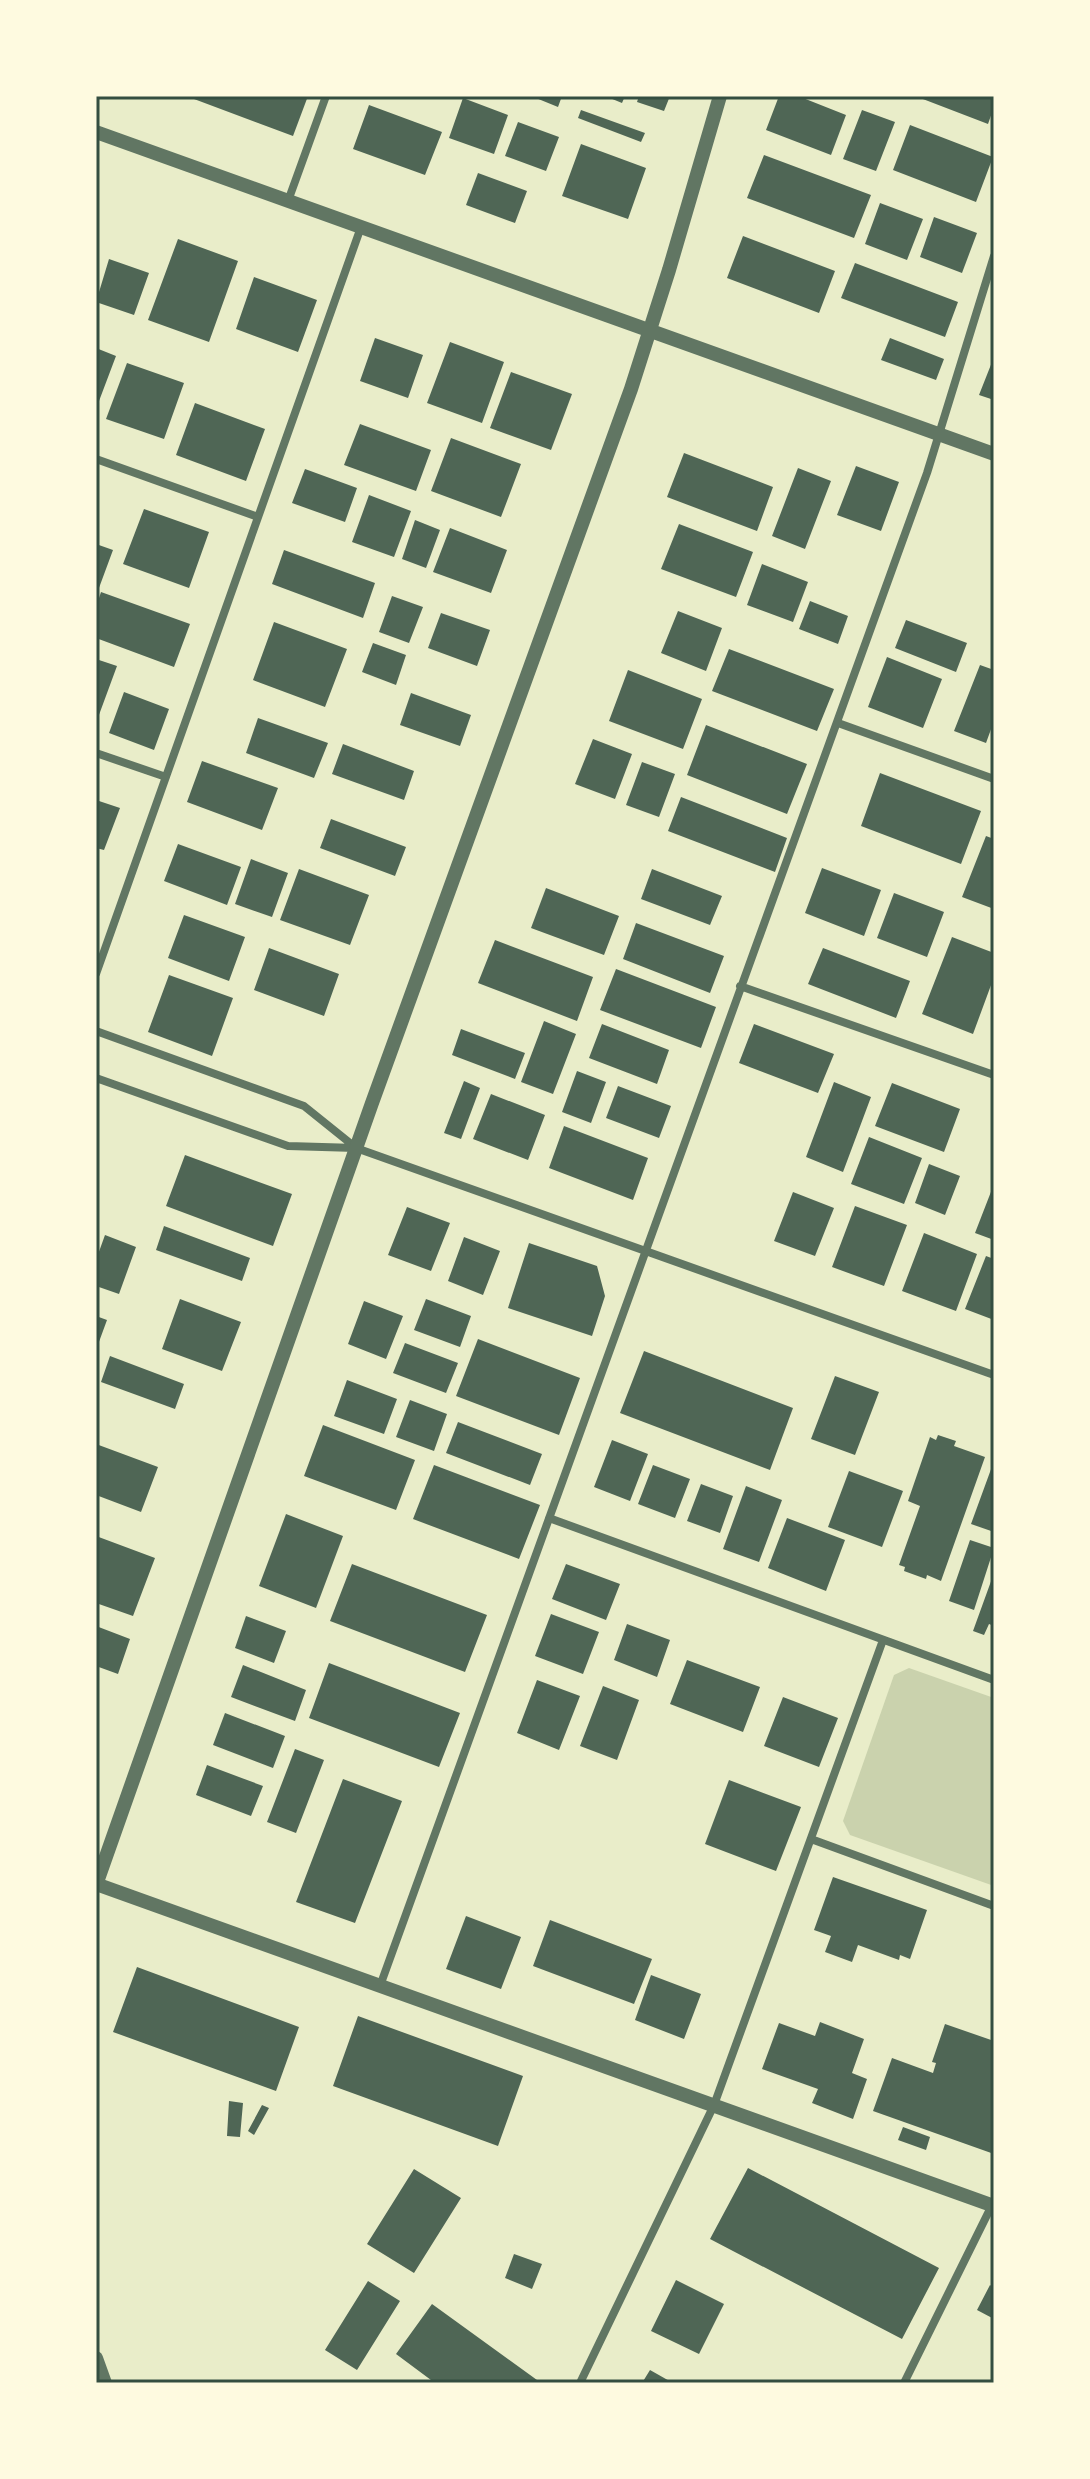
<svg xmlns="http://www.w3.org/2000/svg" width="1090" height="2479" viewBox="0 0 1090 2479" font-family="Literata,serif">
  <style>
    .green { fill: #cad2ad }
    .building { fill: #4f6655 }
    .lines { fill: none; stroke-linecap: round; stroke-linejoin: round }
    .minor { stroke: #617663; stroke-width: 8 }
    .tertiary { stroke: #617663; stroke-width: 14 }
    .neatline { fill: none; stroke: #344e41; stroke-width: 3 }
  </style>
  <rect width="100%" height="100%" fill="#e9edc9"/>
  <path class="green" d="M909 1668 994 1698V1886L850 1835 843 1821 894 1675Z"/>
  <path class="building" d="M186 96H308L293 136Z
    M531 96H562L558 107Z
    M605 96H625L622 103Z
    M639 96H670L664 111 637 102Z
    M779 96H798L846 115 831 155 766 130Z
    M915 96H994V107L988 124Z
    M463 98 508 115 494 154 449 138Z
    M369 105 442 132 425 175 353 149Z
    M581 110 645 133 641 142 578 118Z
    M862 110 895 122 876 171 843 159Z
    M518 122 559 137 546 171 505 156Z
    M910 125 993 157 976 202 893 170Z
    M581 144 646 168 628 219 562 196Z
    M764 155 871 195 854 238 747 198Z
    M478 173 527 191 515 223 466 205Z
    M880 203 923 219 907 260 865 244Z
    M934 217 977 233 962 273 920 257Z
    M743 236 835 271 819 313 727 278Z
    M178 239 238 261 209 342 148 320Z
    M109 259 149 273 134 315 96 302Z
    M855 263 958 302 945 337 841 298Z
    M254 277 317 300 298 352 236 329Z
    M375 338 423 355 408 398 360 381Z
    M890 338 944 359 936 380 881 360Z
    M450 342 504 362 482 423 427 403Z
    M96 348 116 356 96 409Z
    M994 357V400L979 395Z
    M127 363 184 383 164 439 106 419Z
    M511 372 572 394 551 450 490 428Z
    M195 403 265 429 246 481 176 455Z
    M360 424 431 450 416 491 344 465Z
    M451 438 521 464 501 517 431 491Z
    M684 453 773 487 757 531 667 497Z
    M856 466 899 482 881 531 837 515Z
    M798 468 831 481 805 549 772 536Z
    M305 469 357 488 345 522 292 503Z
    M369 495 411 511 394 557 352 542Z
    M144 509 209 532 189 588 123 564Z
    M415 520 440 530 426 568 402 559Z
    M679 524 753 552 736 597 661 569Z
    M450 528 507 550 491 593 433 572Z
    M96 544 113 550 96 596Z
    M284 550 375 583 363 618 272 584Z
    M762 564 808 582 793 622 747 605Z
    M101 592 190 624 174 667 96 638V607Z
    M392 596 423 607 409 643 379 632Z
    M810 601 848 616 838 644 799 629Z
    M678 611 722 628 706 671 661 653Z
    M441 613 490 630 477 666 428 648Z
    M906 620 967 643 956 672 895 648Z
    M274 622 347 649 325 707 253 680Z
    M373 643 406 655 396 685 362 672Z
    M729 649 834 689 817 731 712 691Z
    M887 657 942 679 923 728 868 707Z
    M96 659 117 666 96 723Z
    M980 665 994 670V721L986 743 954 731Z
    M628 670 702 699 683 749 609 721Z
    M124 692 169 709 154 750 109 733Z
    M411 693 471 715 460 746 400 725Z
    M258 718 328 743 314 778 246 753Z
    M706 725 807 764 787 814 687 775Z
    M593 739 632 754 615 799 575 784Z
    M343 744 414 771 404 800 332 774Z
    M202 761 278 788 262 830 187 802Z
    M642 762 675 774 659 817 626 805Z
    M880 773 981 811 961 864 861 826Z
    M681 797 787 838 775 872 668 831Z
    M96 800 120 808 104 850 96 848Z
    M331 819 406 847 395 876 320 848Z
    M986 836 994 839V909L962 897Z
    M178 844 241 867 227 905 164 881Z
    M251 859 288 873 272 917 235 904Z
    M822 868 881 890 864 936 805 913Z
    M299 869 369 895 350 945 280 920Z
    M652 869 722 896 710 925 641 899Z
    M546 888 619 916 604 955 531 928Z
    M894 893 944 912 927 957 877 938Z
    M184 915 245 937 229 981 168 958Z
    M636 923 724 956 710 993 623 959Z
    M952 937 994 953V977L973 1034 922 1014Z
    M495 940 593 977 577 1021 478 983Z
    M269 948 339 974 324 1016 254 990Z
    M823 948 910 981 896 1018 808 984Z
    M616 969 716 1007 701 1048 600 1010Z
    M169 975 233 998 212 1056 148 1032Z
    M544 1021 576 1034 553 1094 521 1082Z
    M602 1024 669 1050 657 1084 589 1058Z
    M754 1024 834 1054 818 1093 739 1063Z
    M461 1029 525 1053 515 1079 452 1055Z
    M577 1071 606 1082 591 1123 562 1112Z
    M464 1081 480 1088 461 1139 444 1133Z
    M834 1082 871 1097 843 1172 806 1157Z
    M892 1083 960 1109 944 1152 875 1126Z
    M618 1086 671 1106 659 1138 606 1118Z
    M491 1094 545 1115 528 1160 473 1139Z
    M564 1126 648 1158 633 1200 549 1168Z
    M869 1137 922 1158 904 1204 851 1184Z
    M185 1155 292 1194 273 1246 166 1206Z
    M929 1164 960 1176 945 1215 915 1203Z
    M994 1184V1240L975 1233Z
    M793 1192 834 1208 815 1256 774 1241Z
    M855 1206 907 1225 884 1286 832 1267Z
    M407 1207 450 1223 431 1271 388 1255Z
    M164 1226 250 1258 242 1281 156 1250Z
    M924 1233 977 1254 956 1311 902 1291Z
    M105 1235 136 1247 119 1294 96 1286V1260Z
    M464 1237 500 1251 483 1295 448 1281Z
    M529 1243 597 1266 605 1296 592 1336 508 1308Z
    M986 1256 994 1259V1320L965 1309Z
    M180 1299 241 1322 222 1371 162 1349Z
    M426 1299 471 1316 460 1347 414 1330Z
    M364 1301 403 1316 386 1359 348 1344Z
    M96 1316 107 1320 96 1350Z
    M478 1339 580 1378 559 1435 456 1396Z
    M405 1343 458 1363 446 1393 393 1373Z
    M644 1351 793 1408 770 1470 620 1413Z
    M110 1356 184 1384 175 1409 101 1382Z
    M835 1376 879 1392 855 1455 811 1439Z
    M347 1380 397 1399 384 1434 334 1416Z
    M410 1400 447 1414 434 1451 396 1437Z
    M458 1422 542 1454 530 1485 446 1453Z
    M323 1425 415 1460 396 1510 304 1476Z
    M938 1435 956 1441 954 1446 985 1457 941 1581 927 1575 926 1579 904 1571 905 1567 899 1565 920 1506 908 1501 930 1437 936 1440Z
    M612 1440 648 1454 630 1501 594 1487Z
    M96 1444 158 1467 141 1512 96 1495Z
    M994 1461V1532L971 1524Z
    M434 1465 540 1505 519 1559 413 1519Z
    M653 1465 690 1479 675 1518 638 1504Z
    M849 1471 903 1491 882 1547 828 1527Z
    M701 1484 733 1496 720 1533 687 1521Z
    M746 1486 782 1500 759 1562 723 1549Z
    M286 1514 343 1536 316 1608 259 1586Z
    M787 1518 845 1540 826 1591 768 1568Z
    M96 1536 155 1558 133 1616 96 1603Z
    M970 1540 994 1548 974 1610 949 1601Z
    M352 1564 487 1615 465 1672 330 1621Z
    M566 1564 620 1584 606 1620 552 1599Z
    M994 1573V1626L989 1624 984 1635 973 1631Z
    M551 1614 599 1632 583 1674 535 1656Z
    M246 1616 286 1631 274 1663 235 1648Z
    M627 1624 670 1640 657 1677 614 1660Z
    M96 1626 130 1639 118 1674 96 1666Z
    M687 1660 760 1687 743 1732 670 1704Z
    M329 1663 460 1713 439 1767 309 1718Z
    M243 1665 306 1690 295 1721 231 1697Z
    M537 1680 580 1696 559 1750 517 1733Z
    M603 1686 639 1700 617 1760 580 1746Z
    M783 1697 838 1718 819 1767 764 1746Z
    M225 1713 285 1736 273 1768 213 1745Z
    M295 1749 324 1760 296 1833 267 1822Z
    M207 1765 263 1786 251 1816 196 1795Z
    M343 1779 402 1801 355 1923 296 1902Z
    M729 1780 801 1807 776 1871 705 1844Z
    M833 1877 927 1910 910 1959 900 1955 899 1960 858 1945 852 1962 825 1952 831 1936 814 1930Z
    M466 1916 521 1937 501 1989 446 1969Z
    M550 1920 652 1959 634 2004 533 1966Z
    M137 1967 299 2027 276 2091 113 2032Z
    M651 1975 701 1994 684 2039 635 2020Z
    M358 2016 523 2076 498 2146 333 2086Z
    M820 2022 864 2039 852 2073 867 2079 853 2119 812 2103 818 2089 762 2069 779 2023 815 2036Z
    M945 2024 994 2041V2154L873 2111 892 2058 933 2073 936 2063 932 2062Z
    M229 2101 243 2103 240 2137 227 2136Z
    M262 2105 269 2108 254 2135 248 2131Z
    M903 2127 930 2137 926 2150 898 2140Z
    M748 2168 939 2268 902 2339 710 2239Z
    M414 2169 461 2198 414 2273 367 2244Z
    M514 2254 542 2264 532 2289 505 2278Z
    M676 2280 724 2304 699 2354 651 2331Z
    M368 2281 400 2301 357 2370 325 2350Z
    M990 2285 994 2288V2319L977 2310Z
    M432 2304 537 2380 535 2383H435L396 2354Z
    M650 2370 673 2383H642Z"/>
  <g class="lines">
    <path class="minor" d="M288 201 326 96
      M96 459 258 517
      M838 723 994 779
      M96 753 166 777
      M96 974 361 227
      M740 986 994 1075
      M96 1031 304 1106 355 1147
      M96 1078 288 1146 356 1148 994 1375
      M549 1518 994 1680
      M811 1839 994 1906
      M380 1986 927 473 994 256
      M580 2383 714 2105 883 1640
      M904 2383 992 2205"/>
    <path class="tertiary" d="M96 132 994 454
      M96 1884 994 2206
      M96 1885 372 1103 631 389 669 270 720 96
      M96 2358 105 2383"/>
  </g>
  <rect width="1090" height="2479" fill="none" stroke="#fefae0" stroke-width="196"/>
  <rect x="98" y="98" width="894" height="2283" class="neatline"/>
</svg>
